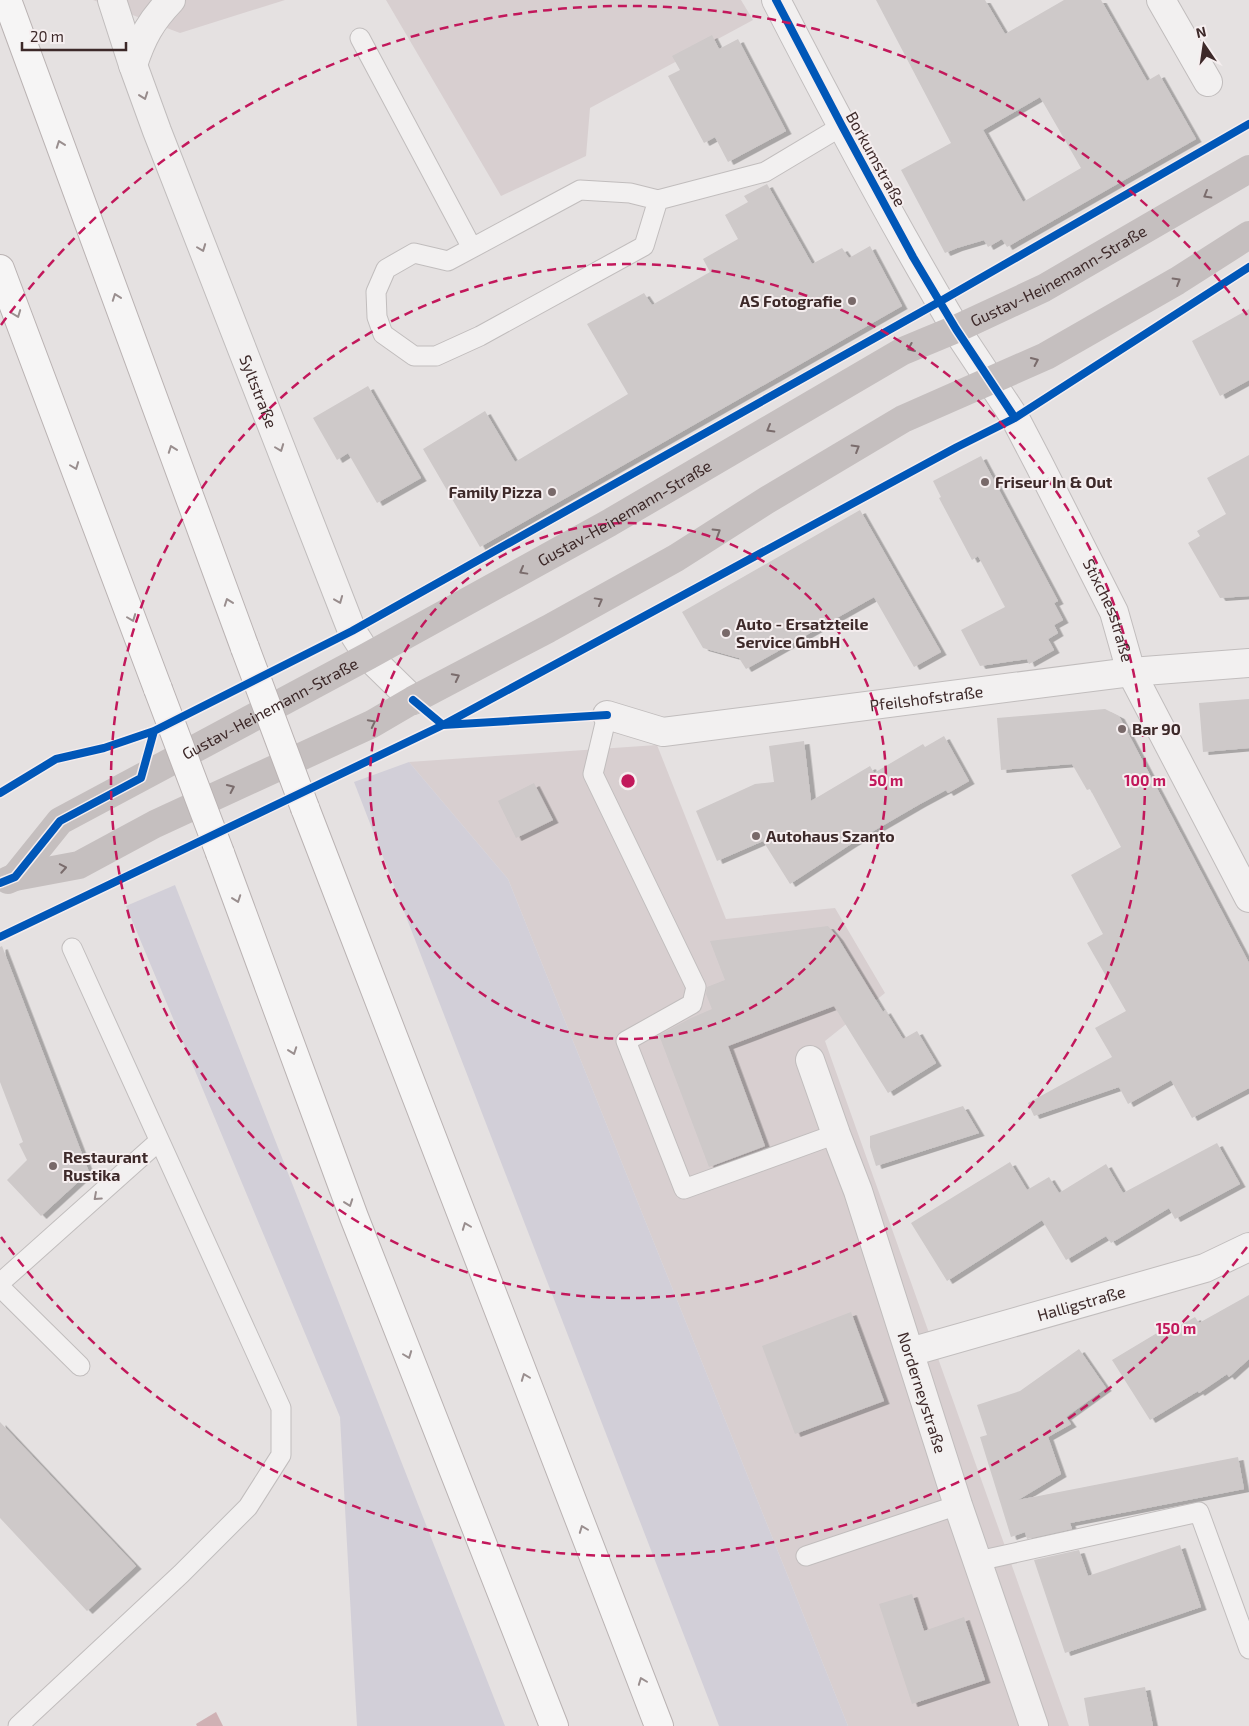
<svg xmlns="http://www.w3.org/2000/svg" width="1249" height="1726" viewBox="0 0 1249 1726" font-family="'Exo 2',sans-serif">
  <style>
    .built { fill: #d8cfd0 }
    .green { fill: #d2cfd8 }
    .water { fill: #cfb1b4 }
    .building { fill: #cec9c9; fill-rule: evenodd; filter: url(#shadow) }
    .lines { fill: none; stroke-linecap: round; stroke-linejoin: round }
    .service-casing { stroke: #c1bdbd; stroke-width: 21 }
    .minor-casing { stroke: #c1bdbd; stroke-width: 30 }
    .tertiary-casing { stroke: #c1bdbd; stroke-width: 30 }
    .motorway-casing { stroke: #bab3b3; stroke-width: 30 }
    .service { stroke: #f2f0f0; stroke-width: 19 }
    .minor { stroke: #f2f0f0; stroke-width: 28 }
    .tertiary { stroke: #f2f0f0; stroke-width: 28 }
    .secondary { stroke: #c5bfbf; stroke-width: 28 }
    .motorway { stroke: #f6f5f5; stroke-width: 28 }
    .motorway-bridge-casing { stroke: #bab3b3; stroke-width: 30; stroke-linecap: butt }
    .motorway-bridge { stroke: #f6f5f5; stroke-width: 28 }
    .cycleway-casing { stroke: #f5eeef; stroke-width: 11 }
    .cycleway { stroke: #0057b8; stroke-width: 8 }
    .oneway { stroke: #988c8c }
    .oneway2 { stroke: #9a8f8f }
    .oneway3 { stroke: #7a6c6c }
    .ring { fill: none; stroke: #c2185b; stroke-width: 2.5; stroke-dasharray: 9 6 }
    .poi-dot { fill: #786969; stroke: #f5eeef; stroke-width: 2 }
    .labels { text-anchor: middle; stroke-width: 4; stroke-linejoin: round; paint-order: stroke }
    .street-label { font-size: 16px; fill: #3d2929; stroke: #f5eeef }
    .poi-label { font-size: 16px; font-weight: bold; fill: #3d2929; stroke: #f5eeef; text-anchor: start }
    .centre { fill: #c2185b; stroke: #f5eeef; stroke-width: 2.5 }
    .ring-label { font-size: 15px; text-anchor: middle; font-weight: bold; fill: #c2185b; stroke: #f5eeef; stroke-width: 4; stroke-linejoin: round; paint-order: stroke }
  </style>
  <defs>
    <filter id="shadow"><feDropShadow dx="5.5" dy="3" stdDeviation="0" flood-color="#0004"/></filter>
  </defs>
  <rect width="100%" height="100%" fill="#e5e1e1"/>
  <path class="built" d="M93 0H285L180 33Z
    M386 0H741L753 20 590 108 586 156 501 196Z
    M657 745 726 919 835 908 885 993 825 1041 1069 1726H848L508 879 409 762Z"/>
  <path class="green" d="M409 762 508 879 848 1726H719L354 782Z
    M175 885 505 1726H357L340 1417 126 906Z"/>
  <path class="water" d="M216 1712 223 1726H197L196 1724Z"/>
  <path class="building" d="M876 0H985L1005 34 1064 0H1101L1147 81 1159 74 1196 139 1007 247 1002 239 988 247 984 240 957 248 945 253 901 170 951 143ZM1040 97 1081 168 1023 202 983 130Z
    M712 35 719 49 738 39 786 131 728 162 715 137 704 143 668 76 680 70 672 56Z
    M767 184 812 264 842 248 849 258 870 246 902 306 480 547 423 449 485 411 515 462 628 394 587 324 644 293 652 305 710 272 703 259 738 239 725 215 748 202 744 196Z
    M1249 309V380L1220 396 1192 341Z
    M368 386 421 478 377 503 348 453 337 460 313 418Z
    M1249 455V596L1220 598 1188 543 1200 536 1197 531 1226 514 1207 478Z
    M981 456 1058 601 1054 603 1063 620 1054 625 1058 633 1048 639 1054 650 1029 664 1027 659 980 666 961 630 1005 607 978 556 972 560 939 498 941 497 933 481Z
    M860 510 941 652 914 667 874 597 746 669 739 658 703 648 682 612Z
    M1249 699V748L1203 752 1199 703Z
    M1105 709 1119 716 1249 963V1088L1192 1118 1171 1080 1128 1104 1119 1087 1034 1116 1028 1103 1112 1057 1095 1028 1126 1011 1087 943 1103 934 1071 875 1121 847 1090 789 1087 790 1072 764 1001 770 997 718Z
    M944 736 969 781 948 793 946 790 920 804 851 844 790 884 763 841 717 861 696 811 755 784 774 782 769 746 804 741 811 801 870 766 874 773 923 744 925 747Z
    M534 783 553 820 516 838 498 801Z
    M828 926 838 938 883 1012 885 1010 903 1039 917 1031 936 1063 888 1093 834 1006 728 1046 765 1146 709 1167 659 1035 691 1018 712 1009 706 994 707 987 725 980 710 941Z
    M2 946 89 1172 41 1216 7 1180 27 1160 19 1144 23 1142 0 1082V947Z
    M963 1106 979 1133 876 1166 870 1147V1136Z
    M1217 1143 1240 1184 1175 1219 1169 1208 1111 1243 1106 1236 1066 1260 1042 1220 947 1281 911 1223 1010 1162 1027 1190 1049 1177 1059 1193 1106 1164 1123 1193Z
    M1249 1295V1359L1229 1377 1227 1374 1199 1393 1198 1391 1150 1420 1112 1360 1162 1330 1165 1334 1195 1317 1199 1323Z
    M851 1312 884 1401 795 1434 762 1346Z
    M1079 1349 1106 1388 1066 1417 1071 1424 1048 1437 1061 1474 1018 1500 1238 1457 1244 1489 1070 1523 1072 1529 1027 1539 1025 1532 1011 1537 980 1437 987 1435 977 1405 1020 1391Z
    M0 1422 136 1566 87 1611 0 1518Z
    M1180 1545 1201 1607 1065 1653 1034 1560 1079 1550 1088 1576Z
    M912 1594 924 1631 964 1617 985 1680 912 1704 879 1604Z
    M1145 1687 1153 1726H1089L1084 1698Z"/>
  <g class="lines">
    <defs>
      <path id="service" d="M360 38 472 248
        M658 200 644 246 480 336 436 356H414L383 334 377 317 376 292 386 269 414 253 448 261 580 190 630 193 658 200 765 172 842 126
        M607 715 593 774 696 987 692 1004 626 1041 684 1189 836 1134
        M0 1283 159 1141
        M0 1287 80 1366
        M806 1556 958 1505
        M978 1561 1199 1512 1249 1649
        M18 1726 181 1574 248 1507 281 1455V1408L72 948"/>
      <g id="minor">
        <path id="s1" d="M112 0 133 65 157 131 352 631 368 656 413 700"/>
        <path d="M776 0C833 111 892 222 956 329"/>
        <path d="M1161 0 1208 82"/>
        <path d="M133 65C142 37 151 21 171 0"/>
        <path id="s2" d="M607 715 663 732 1131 672 1249 663"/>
        <path id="s3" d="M810 1060 836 1134 858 1191 958 1505 1034 1726"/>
        <path id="s4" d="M910 1352 1205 1268 1249 1247"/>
      </g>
      <g id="tertiary">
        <path id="s5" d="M956 329 1015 418 1039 464 1114 612 1131 672 1249 898"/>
      </g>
      <path id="motorway" d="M7 0 245 648
        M0 269 158 689
        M305 808 659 1726
        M220 853 354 1217 554 1726"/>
    </defs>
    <use href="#service" class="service-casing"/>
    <use href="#minor" class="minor-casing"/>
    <use href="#tertiary" class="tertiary-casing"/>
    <use href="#motorway" class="motorway-casing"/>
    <use href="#service" class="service"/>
    <use href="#minor" class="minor"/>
    <use href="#tertiary" class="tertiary"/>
    <g class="secondary">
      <path id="s6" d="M15 877 60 821 368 656 609 523 903 351 956 329 1044 288 1249 169"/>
      <path d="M8 880 15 877 79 865 155 824 372 724 413 700 548 629 676 558 767 500 903 419 1046 356 1177 281 1249 235"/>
    </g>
    <use href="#motorway" class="motorway"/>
    <defs>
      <path id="motorway-bridge" d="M245 648 305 808
        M158 689 220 853"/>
    </defs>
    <use href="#motorway-bridge" class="motorway-bridge-casing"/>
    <use href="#motorway-bridge" class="motorway-bridge"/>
    <defs>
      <path id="cycleway" d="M776 0 842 126 913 257 956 329 1015 418
        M413 700 443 725 607 715
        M0 793 56 759 104 748 154 731 352 631 939 302 1249 124
        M0 883 15 877 60 821 141 778 154 731
        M0 937 443 725 957 447 1015 418 1249 267"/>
    </defs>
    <use href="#cycleway" class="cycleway-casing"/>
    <use href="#cycleway" class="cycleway"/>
  </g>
  <defs><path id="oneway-chevron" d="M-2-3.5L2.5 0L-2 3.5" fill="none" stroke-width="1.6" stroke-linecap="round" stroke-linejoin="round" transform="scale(1.25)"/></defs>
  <g class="oneway">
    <use href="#oneway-chevron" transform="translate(144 96) rotate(70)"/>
    <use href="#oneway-chevron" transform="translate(202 248) rotate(69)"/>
    <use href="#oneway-chevron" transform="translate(280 448) rotate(69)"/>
    <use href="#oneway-chevron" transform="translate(339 600) rotate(68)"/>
    <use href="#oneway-chevron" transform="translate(97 1197) rotate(138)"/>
  </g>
  <g class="oneway2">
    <use href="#oneway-chevron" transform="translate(60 144) rotate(-110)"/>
    <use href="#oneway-chevron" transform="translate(116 297) rotate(-110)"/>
    <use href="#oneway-chevron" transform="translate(17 314) rotate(69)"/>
    <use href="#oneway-chevron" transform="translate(172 449) rotate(-110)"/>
    <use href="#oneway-chevron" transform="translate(75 466) rotate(69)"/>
    <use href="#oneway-chevron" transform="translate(228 602) rotate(-110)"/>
    <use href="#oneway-chevron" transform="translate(132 618) rotate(69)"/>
    <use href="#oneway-chevron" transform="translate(237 899) rotate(70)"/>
    <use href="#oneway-chevron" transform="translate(293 1051) rotate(70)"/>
    <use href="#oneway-chevron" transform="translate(349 1203) rotate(70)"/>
    <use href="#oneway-chevron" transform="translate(466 1226) rotate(-111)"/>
    <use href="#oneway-chevron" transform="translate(408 1355) rotate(69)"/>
    <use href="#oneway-chevron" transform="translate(525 1377) rotate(-111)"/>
    <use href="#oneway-chevron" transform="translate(583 1529) rotate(-111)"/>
    <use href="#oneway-chevron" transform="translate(642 1681) rotate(-111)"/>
  </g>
  <g class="oneway3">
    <use href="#oneway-chevron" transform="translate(1207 195) rotate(150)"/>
    <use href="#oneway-chevron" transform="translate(1177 281) rotate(-31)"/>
    <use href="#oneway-chevron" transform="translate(911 348) rotate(157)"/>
    <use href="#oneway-chevron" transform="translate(1035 361) rotate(-25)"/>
    <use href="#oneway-chevron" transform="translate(770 429) rotate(150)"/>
    <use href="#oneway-chevron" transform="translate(856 448) rotate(-31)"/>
    <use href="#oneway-chevron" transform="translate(717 532) rotate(-32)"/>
    <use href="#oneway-chevron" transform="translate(523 571) rotate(151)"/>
    <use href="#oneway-chevron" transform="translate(599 601) rotate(-29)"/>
    <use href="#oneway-chevron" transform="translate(456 677) rotate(-27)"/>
    <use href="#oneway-chevron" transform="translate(372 723) rotate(-27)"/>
    <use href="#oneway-chevron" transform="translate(231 788) rotate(-25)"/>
    <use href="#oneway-chevron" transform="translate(63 868) rotate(-10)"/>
  </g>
  <g class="ring">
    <circle cx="628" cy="781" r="258"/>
    <circle cx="628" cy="781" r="517"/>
    <path d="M1247 1247A775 775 0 0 1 1 1237M1 325A775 775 0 0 1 1247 315"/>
  </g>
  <g class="poi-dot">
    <circle cx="852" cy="301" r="5"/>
    <circle cx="985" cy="482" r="5"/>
    <circle cx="552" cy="492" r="5"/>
    <circle cx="726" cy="633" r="5"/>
    <circle cx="1122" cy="729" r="5"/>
    <circle cx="756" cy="836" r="5"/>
    <circle cx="53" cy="1166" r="5"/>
  </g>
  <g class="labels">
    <g class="street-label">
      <text transform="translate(876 159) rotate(61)" y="6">Borkumstraße</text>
      <text dy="6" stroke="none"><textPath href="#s6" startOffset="1210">Gustav-Heinemann-Straße</textPath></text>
      <text dy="6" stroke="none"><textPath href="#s1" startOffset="418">Syltstraße</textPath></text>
      <text dy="6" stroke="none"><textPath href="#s6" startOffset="715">Gustav-Heinemann-Straße</textPath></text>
      <text dy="6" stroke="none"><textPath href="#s5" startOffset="321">Stixchesstraße</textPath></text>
      <text dy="6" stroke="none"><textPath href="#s2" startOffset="324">Pfeilshofstraße</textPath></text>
      <text dy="6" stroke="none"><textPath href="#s6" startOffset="310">Gustav-Heinemann-Straße</textPath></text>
      <text dy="6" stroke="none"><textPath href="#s4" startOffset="178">Halligstraße</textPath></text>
      <text dy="6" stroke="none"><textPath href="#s3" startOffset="351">Norderneystraße</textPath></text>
    </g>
    <g class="poi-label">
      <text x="842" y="307" text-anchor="end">AS Fotografie</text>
      <text x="995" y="488">Friseur In &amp; Out</text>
      <text x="542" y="498" text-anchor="end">Family Pizza</text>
      <text x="736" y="630">Auto - Ersatzteile<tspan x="736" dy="18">Service GmbH</tspan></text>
      <text x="1132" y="735">Bar 90</text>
      <text x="766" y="842">Autohaus Szanto</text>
      <text x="63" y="1163">Restaurant<tspan x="63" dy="18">Rustika</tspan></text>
    </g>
  </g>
  <circle cx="628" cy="781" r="8" class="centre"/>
  <g class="ring-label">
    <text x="886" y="786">50 m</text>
    <text x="1145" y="786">100 m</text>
    <text x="1176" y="1334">150 m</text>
  </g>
  <g transform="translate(1204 45) rotate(347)" stroke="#f5eeef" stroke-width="4" paint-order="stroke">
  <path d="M0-4L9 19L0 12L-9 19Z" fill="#3d2929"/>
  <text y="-8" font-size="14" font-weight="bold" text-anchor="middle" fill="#3d2929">N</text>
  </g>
  <path d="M22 42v8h104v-8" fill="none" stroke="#3d2929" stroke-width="2.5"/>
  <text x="30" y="42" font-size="15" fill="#3d2929" stroke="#f5eeef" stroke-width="4" paint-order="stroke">20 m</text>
</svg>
